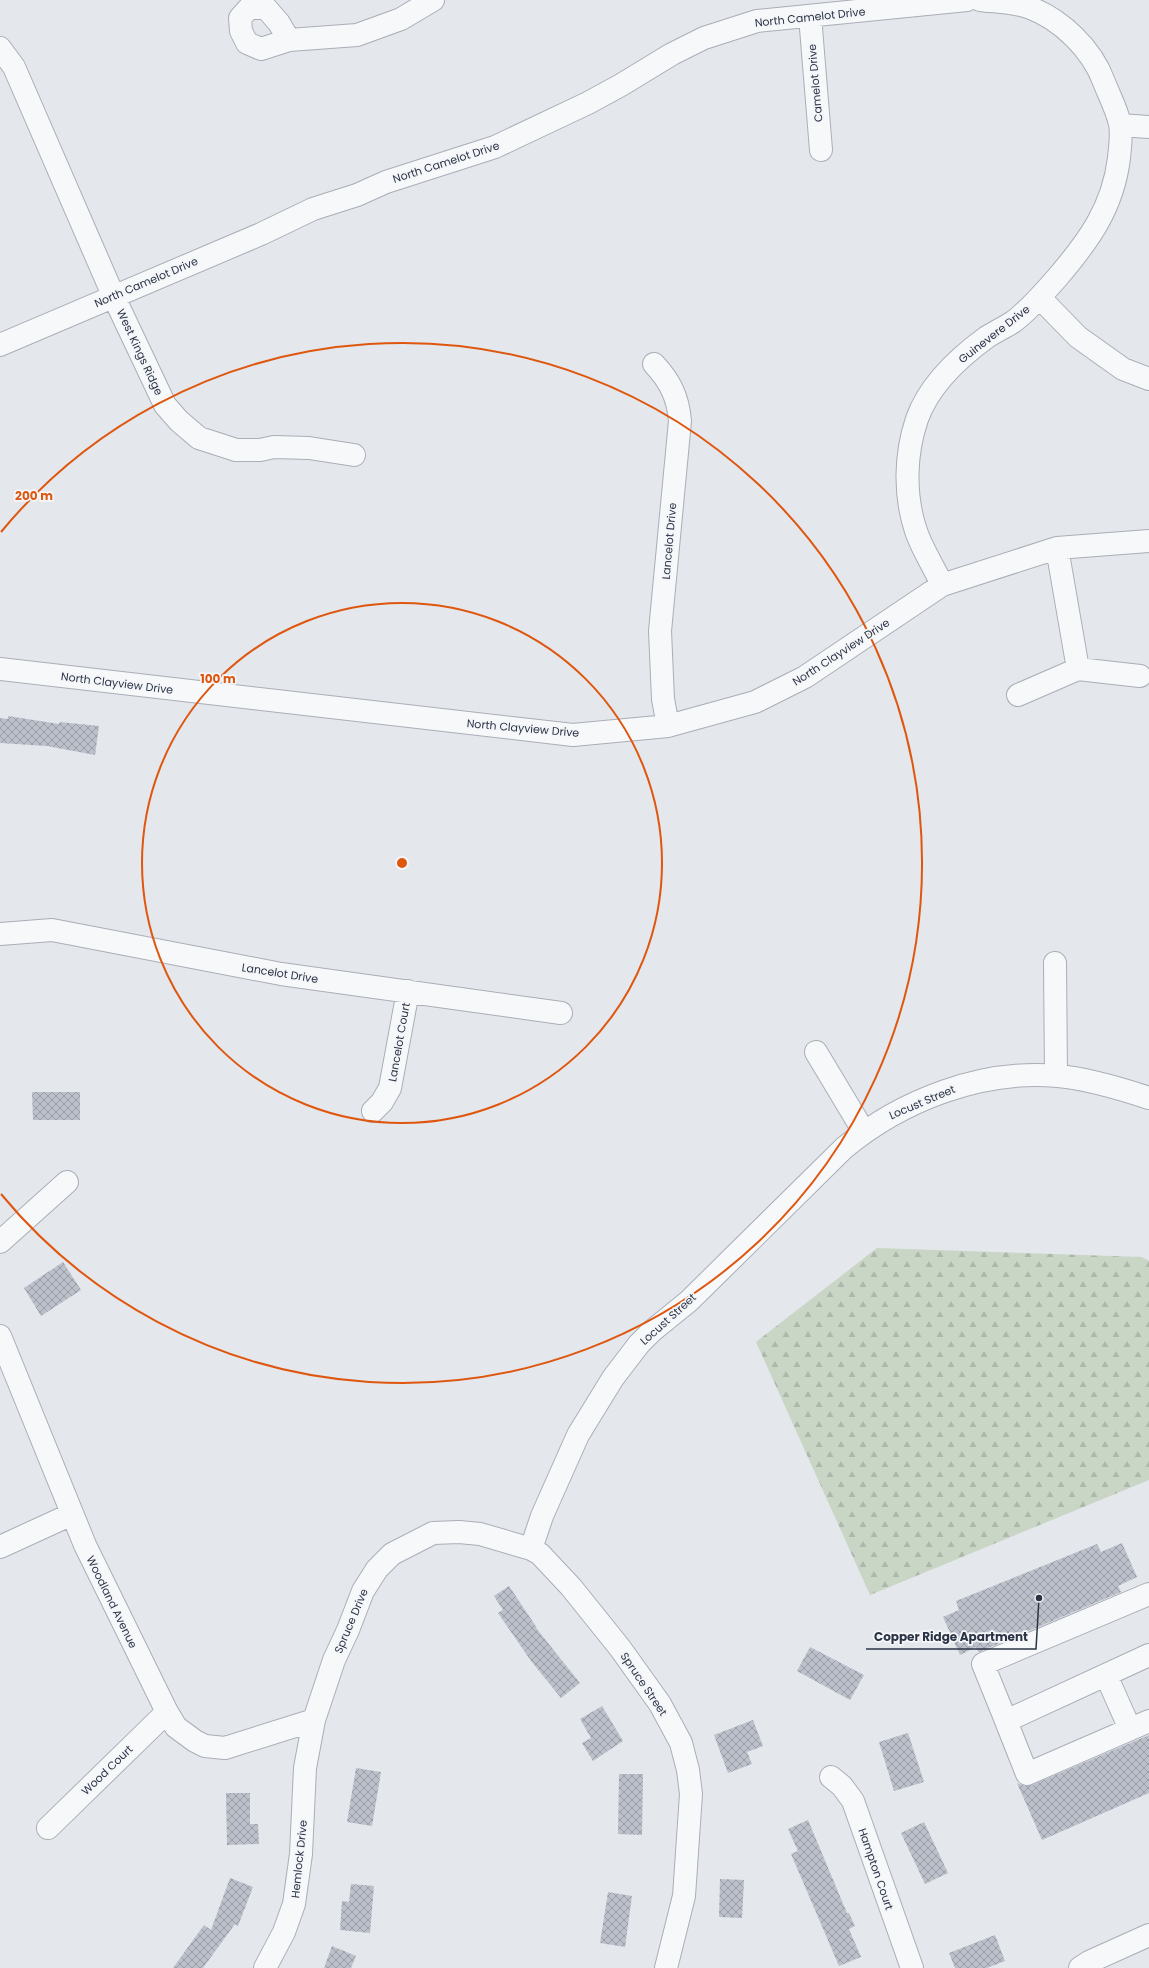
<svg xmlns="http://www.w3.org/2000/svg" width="1149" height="1968" viewBox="0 0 1149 1968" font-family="Poppins,sans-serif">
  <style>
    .forest { fill: url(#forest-firs) }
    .building { fill: url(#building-cross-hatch) }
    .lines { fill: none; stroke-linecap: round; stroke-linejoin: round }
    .minor-casing { stroke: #a9aeb7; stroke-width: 24 }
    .minor { stroke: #f7f8fa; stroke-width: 22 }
    .ring { fill: none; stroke: #df570f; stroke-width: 2 }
    .labels { text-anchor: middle; stroke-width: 3.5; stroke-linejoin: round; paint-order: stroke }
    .street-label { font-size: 11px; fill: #2b3445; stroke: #f4f6f9 }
    .centre { fill: #df570f; stroke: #f4f6f9; stroke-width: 2 }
    .ring-label { font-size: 12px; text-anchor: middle; font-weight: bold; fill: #df570f; stroke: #f4f6f9; stroke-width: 3.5; stroke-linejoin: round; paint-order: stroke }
    .leader { fill: none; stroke: #2b3445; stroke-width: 1.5 }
    .callout-dot { fill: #2b3445; stroke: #f4f6f9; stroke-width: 1.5 }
    .callout-label { font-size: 12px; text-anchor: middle; font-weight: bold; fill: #2b3445; stroke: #f4f6f9; stroke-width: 3.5; stroke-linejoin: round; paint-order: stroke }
  </style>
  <defs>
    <pattern id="forest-firs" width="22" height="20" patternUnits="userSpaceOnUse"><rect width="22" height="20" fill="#c9d6c5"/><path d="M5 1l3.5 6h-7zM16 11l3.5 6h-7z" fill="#adb8ab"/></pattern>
    <pattern id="building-cross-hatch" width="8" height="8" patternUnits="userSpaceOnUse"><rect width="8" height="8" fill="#bbc0ca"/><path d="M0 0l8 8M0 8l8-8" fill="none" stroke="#989da6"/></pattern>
  </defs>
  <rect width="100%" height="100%" fill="#e4e7ec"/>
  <path class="forest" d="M877 1248 1142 1257 1149 1261V1480L870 1595 756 1342Z"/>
  <path class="building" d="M8 716 59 724 60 722 99 726 95 755 47 746 0 743V718L8 719Z
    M32 1092H80V1120H33Z
    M63 1262 81 1290 41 1316 24 1288Z
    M1122 1543 1137 1577 1118 1586 1121 1592 979 1652 976 1647 960 1655 943 1617 959 1610 956 1601 1097 1544 1101 1552Z
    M509 1586 537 1628H536L580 1683 561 1698 531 1661 498 1613 503 1610 494 1596Z
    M810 1647 864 1675 850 1700 797 1671Z
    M602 1706 623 1741 593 1761 582 1743 591 1738 580 1719Z
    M753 1720 763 1746 747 1752 752 1764 728 1773 714 1735Z
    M908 1733 924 1782 894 1791 879 1742Z
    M1149 1735V1793L1042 1840 1017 1783 1025 1786 1032 1785Z
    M356 1768 381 1772 372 1826 347 1822Z
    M619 1774H643L642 1835 618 1834Z
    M226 1793H250V1824H258L259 1844 227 1845Z
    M808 1820 847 1913H849L855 1926 849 1929 861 1957 839 1966 791 1854 798 1851 788 1829Z
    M924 1822 948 1873 925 1884 901 1833Z
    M230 1878 253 1887 238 1926 235 1924 203 1968H173L204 1925 211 1930Z
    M720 1879 744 1880 742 1918 719 1917Z
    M351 1884 374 1886 370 1933 340 1930 342 1901 349 1902Z
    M608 1892 632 1896 625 1947 600 1943Z
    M995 1935 1005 1961 987 1968H955L949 1953Z
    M332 1946 356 1956 351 1968H324Z"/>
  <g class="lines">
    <defs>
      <path id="minor" d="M810 16 821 150
        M289 40 279 23 266 8H249L240 18 241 31 247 43 261 49 289 40 357 35 401 19 433 0
        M0 48 14 67 113 295 165 405 179 421 199 438 236 450H260L274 447 309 448 354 455
        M1120 125 1149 127
        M1040 298 1078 337 1123 369 1149 379
        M0 345 261 234 313 209 357 195 386 182 495 147 588 103 621 85 672 54 704 38 757 21 967 0
        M654 364C670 381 678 397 680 421L660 631 663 699 668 726
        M1057 548 1078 669
        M942 585C934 567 922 549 916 531 904 495 905 454 917 419 929 385 958 358 987 337 995 332 1005 327 1013 322 1029 310 1043 294 1056 279 1088 242 1113 208 1119 158 1120 147 1122 135 1120 124 1117 110 1109 95 1104 82 1092 49 1061 19 1028 7 1013 2 996 2 980 0
        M0 669 573 735 668 726 755 702 805 677 942 585 1057 548 1149 541
        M1018 695 1078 669 1140 676
        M0 934 52 930 281 974 561 1013
        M1055 963 1056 1076
        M816 1052 864 1132
        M373 1111 382 1102 390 1088 408 991
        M0 1242 67 1182
        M0 1336 85 1545 167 1712 176 1727 195 1741 205 1746 225 1748 314 1720
        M0 1547 72 1514
        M531 1549 542 1516 578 1435 613 1378 639 1344 652 1331 689 1301 844 1148C902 1100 982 1069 1058 1076 1089 1079 1119 1088 1149 1098
        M1149 1655 1006 1721 1027 1774 1149 1721
        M1106 1675 1130 1729
        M1006 1721 983 1664 1149 1594
        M831 1777 842 1786 853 1801 912 1968
        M48 1828 167 1712
        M265 1968 284 1932 294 1904 301 1854 305 1768 314 1720 334 1660 348 1630 363 1591 377 1569 392 1554 433 1533 459 1532 480 1534 531 1549 540 1554 571 1587 620 1648 660 1704 681 1743 688 1770 691 1794 684 1896 666 1968
        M1080 1968 1089 1962 1149 1935"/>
    </defs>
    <use href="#minor" class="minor-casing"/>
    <use href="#minor" class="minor"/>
  </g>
  <g class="ring">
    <circle cx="402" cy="863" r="260"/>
    <path d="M1 532A520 520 0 1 1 1 1194"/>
  </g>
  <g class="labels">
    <g class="street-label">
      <text transform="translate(810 17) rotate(-6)" y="4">North Camelot Drive</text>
      <text transform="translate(815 83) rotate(-95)" y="4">Camelot Drive</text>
      <text transform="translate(446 162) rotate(-18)" y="4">North Camelot Drive</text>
      <text transform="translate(146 282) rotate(-23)" y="4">North Camelot Drive</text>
      <text transform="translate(994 334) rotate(-38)" y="4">Guinevere Drive</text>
      <text transform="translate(140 352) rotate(65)" y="4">West Kings Ridge</text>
      <text transform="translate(669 541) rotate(-85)" y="4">Lancelot Drive</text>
      <text transform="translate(841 652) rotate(-33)" y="4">North Clayview Drive</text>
      <text transform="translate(117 683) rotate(7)" y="4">North Clayview Drive</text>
      <text transform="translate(523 728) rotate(5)" y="4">North Clayview Drive</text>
      <text transform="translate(280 973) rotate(9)" y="4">Lancelot Drive</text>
      <text transform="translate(399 1042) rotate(-80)" y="4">Lancelot Court</text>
      <text transform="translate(922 1102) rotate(-23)" y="4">Locust Street</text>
      <text transform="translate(668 1319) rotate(-42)" y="4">Locust Street</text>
      <text transform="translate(112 1602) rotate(64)" y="4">Woodland Avenue</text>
      <text transform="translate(351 1621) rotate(-67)" y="4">Spruce Drive</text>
      <text transform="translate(644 1684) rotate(56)" y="4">Spruce Street</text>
      <text transform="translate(107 1770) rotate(-44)" y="4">Wood Court</text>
      <text transform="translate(299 1859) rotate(-84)" y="4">Hemlock Drive</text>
      <text transform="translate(876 1869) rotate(71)" y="4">Hampton Court</text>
    </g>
  </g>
  <circle cx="402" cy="863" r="6" class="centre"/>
  <g class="ring-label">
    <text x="34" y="500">200 m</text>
    <text x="218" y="683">100 m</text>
  </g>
  <path class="leader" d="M1039 1598L1036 1649H866"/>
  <circle class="callout-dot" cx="1039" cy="1598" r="4"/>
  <g class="callout-label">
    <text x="951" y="1641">Copper Ridge Apartment</text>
  </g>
</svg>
